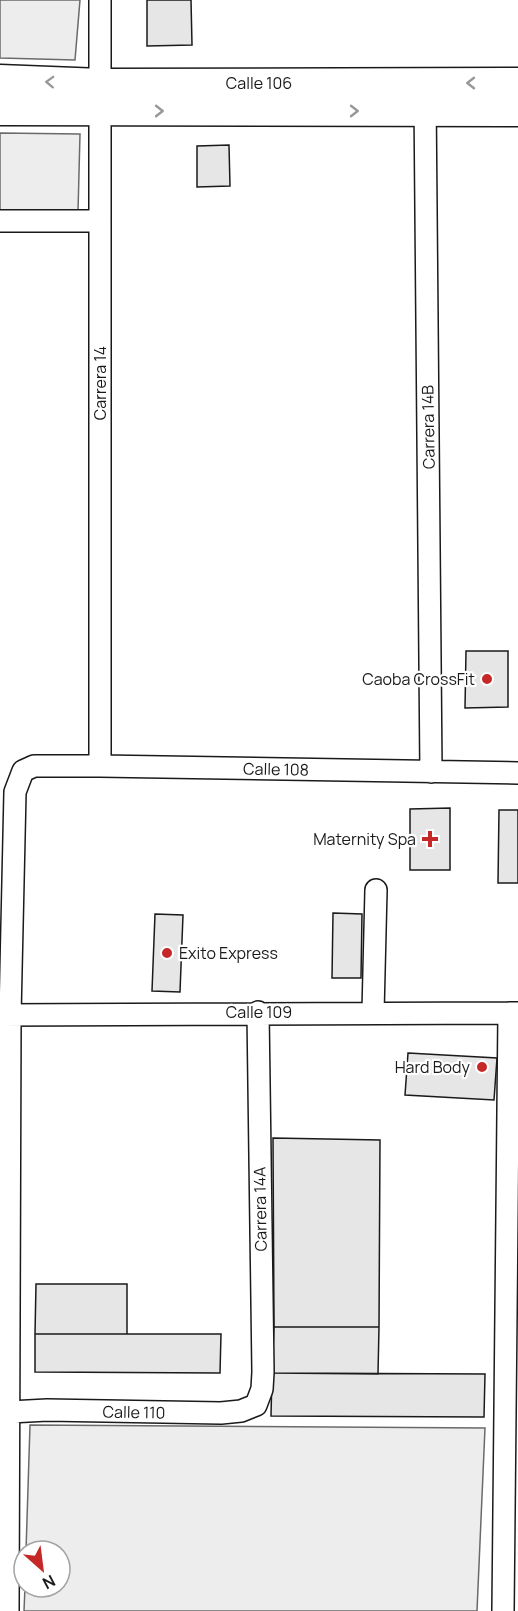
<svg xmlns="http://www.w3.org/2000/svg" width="518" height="1611" viewBox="0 0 518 1611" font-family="Manrope,sans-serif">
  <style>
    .built { fill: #ededed; stroke: #6a6a6a; stroke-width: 1.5 }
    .building { fill: #e6e6e6; stroke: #1a1a1a; stroke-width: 1.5 }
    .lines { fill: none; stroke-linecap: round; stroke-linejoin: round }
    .minor-casing { stroke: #1a1a1a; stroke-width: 24 }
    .secondary-casing { stroke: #1a1a1a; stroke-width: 33 }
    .minor { stroke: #fff; stroke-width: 21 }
    .secondary { stroke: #fff; stroke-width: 30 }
    .oneway { stroke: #989898 }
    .poi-dot { fill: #c62828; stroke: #fff; stroke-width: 2 }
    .labels { text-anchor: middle; stroke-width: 4.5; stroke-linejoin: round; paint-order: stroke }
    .street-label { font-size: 16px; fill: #1a1a1a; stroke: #fff }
    .poi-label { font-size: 16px; fill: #1a1a1a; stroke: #fff; text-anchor: end }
  </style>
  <rect width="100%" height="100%" fill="#fff"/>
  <path class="built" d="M0 0H80L75 60 0 58Z
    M0 133 80 134 78 212 0 211Z
    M30 1425 485 1428 477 1611H24L25 1587H60V1551H26Z"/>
  <path class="building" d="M147 0H191L192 45 147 46Z
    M229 145 230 186 197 187V146Z
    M466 651H508V707L465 708Z
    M450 808V870H410V809Z
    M499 810H518V883H498Z
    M333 913 362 914 361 978H332Z
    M155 914 183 915 180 992 152 991Z
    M408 1053 497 1058 494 1100 405 1095Z
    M273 1138 380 1140 379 1327H274Z
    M36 1284H127V1334H35Z
    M274 1327H379L378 1374 272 1373Z
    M35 1334H221L220 1373 35 1372Z
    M272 1373 485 1374 484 1417 271 1416Z"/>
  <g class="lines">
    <defs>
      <path id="minor" d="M100 0V766
        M425 97 431 772
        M0 221H100
        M373 1012 376 890
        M0 1015 518 1013
        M10 1412 47 1410 221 1413 241 1411 256 1405 262 1389 263 1372 258 1012
        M8 1611 10 1015 15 792 23 771 34 766H100L518 773
        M503 1611 509 1013"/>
      <path id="secondary" d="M0 80 101 84 518 83
        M0 110 518 111"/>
    </defs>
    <use href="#minor" class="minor-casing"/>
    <use href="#secondary" class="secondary-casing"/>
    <use href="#minor" class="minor"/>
    <use href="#secondary" class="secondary"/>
  </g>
  <defs><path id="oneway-chevron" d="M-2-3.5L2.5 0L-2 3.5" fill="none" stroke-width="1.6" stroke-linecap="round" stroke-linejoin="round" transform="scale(1.5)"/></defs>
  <g class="oneway">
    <use href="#oneway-chevron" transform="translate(50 82) rotate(-178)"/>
    <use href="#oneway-chevron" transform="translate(471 83) rotate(-180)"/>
    <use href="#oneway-chevron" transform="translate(159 111)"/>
    <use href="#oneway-chevron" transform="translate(354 111)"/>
  </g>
  <g class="poi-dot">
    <circle cx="487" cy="679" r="6"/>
    <path d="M427 830h6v6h6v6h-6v6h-6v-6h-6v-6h6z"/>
    <circle cx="167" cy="953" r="6"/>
    <circle cx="482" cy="1067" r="6"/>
  </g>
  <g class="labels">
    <g class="street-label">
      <text x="259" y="89">Calle 106</text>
      <text transform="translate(100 383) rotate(-90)" y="6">Carrera 14</text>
      <text transform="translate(428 427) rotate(-91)" y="6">Carrera 14B</text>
      <text transform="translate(276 769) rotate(1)" y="6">Calle 108</text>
      <text x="259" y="1018">Calle 109</text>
      <text transform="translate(260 1209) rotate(-91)" y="6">Carrera 14A</text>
      <text transform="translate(134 1412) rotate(1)" y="6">Calle 110</text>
    </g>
    <g class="poi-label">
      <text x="475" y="685">Caoba CrossFit</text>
      <text x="416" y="845">Maternity Spa</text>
      <text x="179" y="959" text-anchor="start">Exito Express</text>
      <text x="470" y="1073">Hard Body</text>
    </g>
  </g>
  <g transform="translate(42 1569) rotate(152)"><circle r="28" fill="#ffffff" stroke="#a3a3a3" stroke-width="1.5"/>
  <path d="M0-4.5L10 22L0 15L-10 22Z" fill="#c62828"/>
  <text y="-9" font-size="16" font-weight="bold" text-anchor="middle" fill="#1a1a1a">N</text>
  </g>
</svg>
